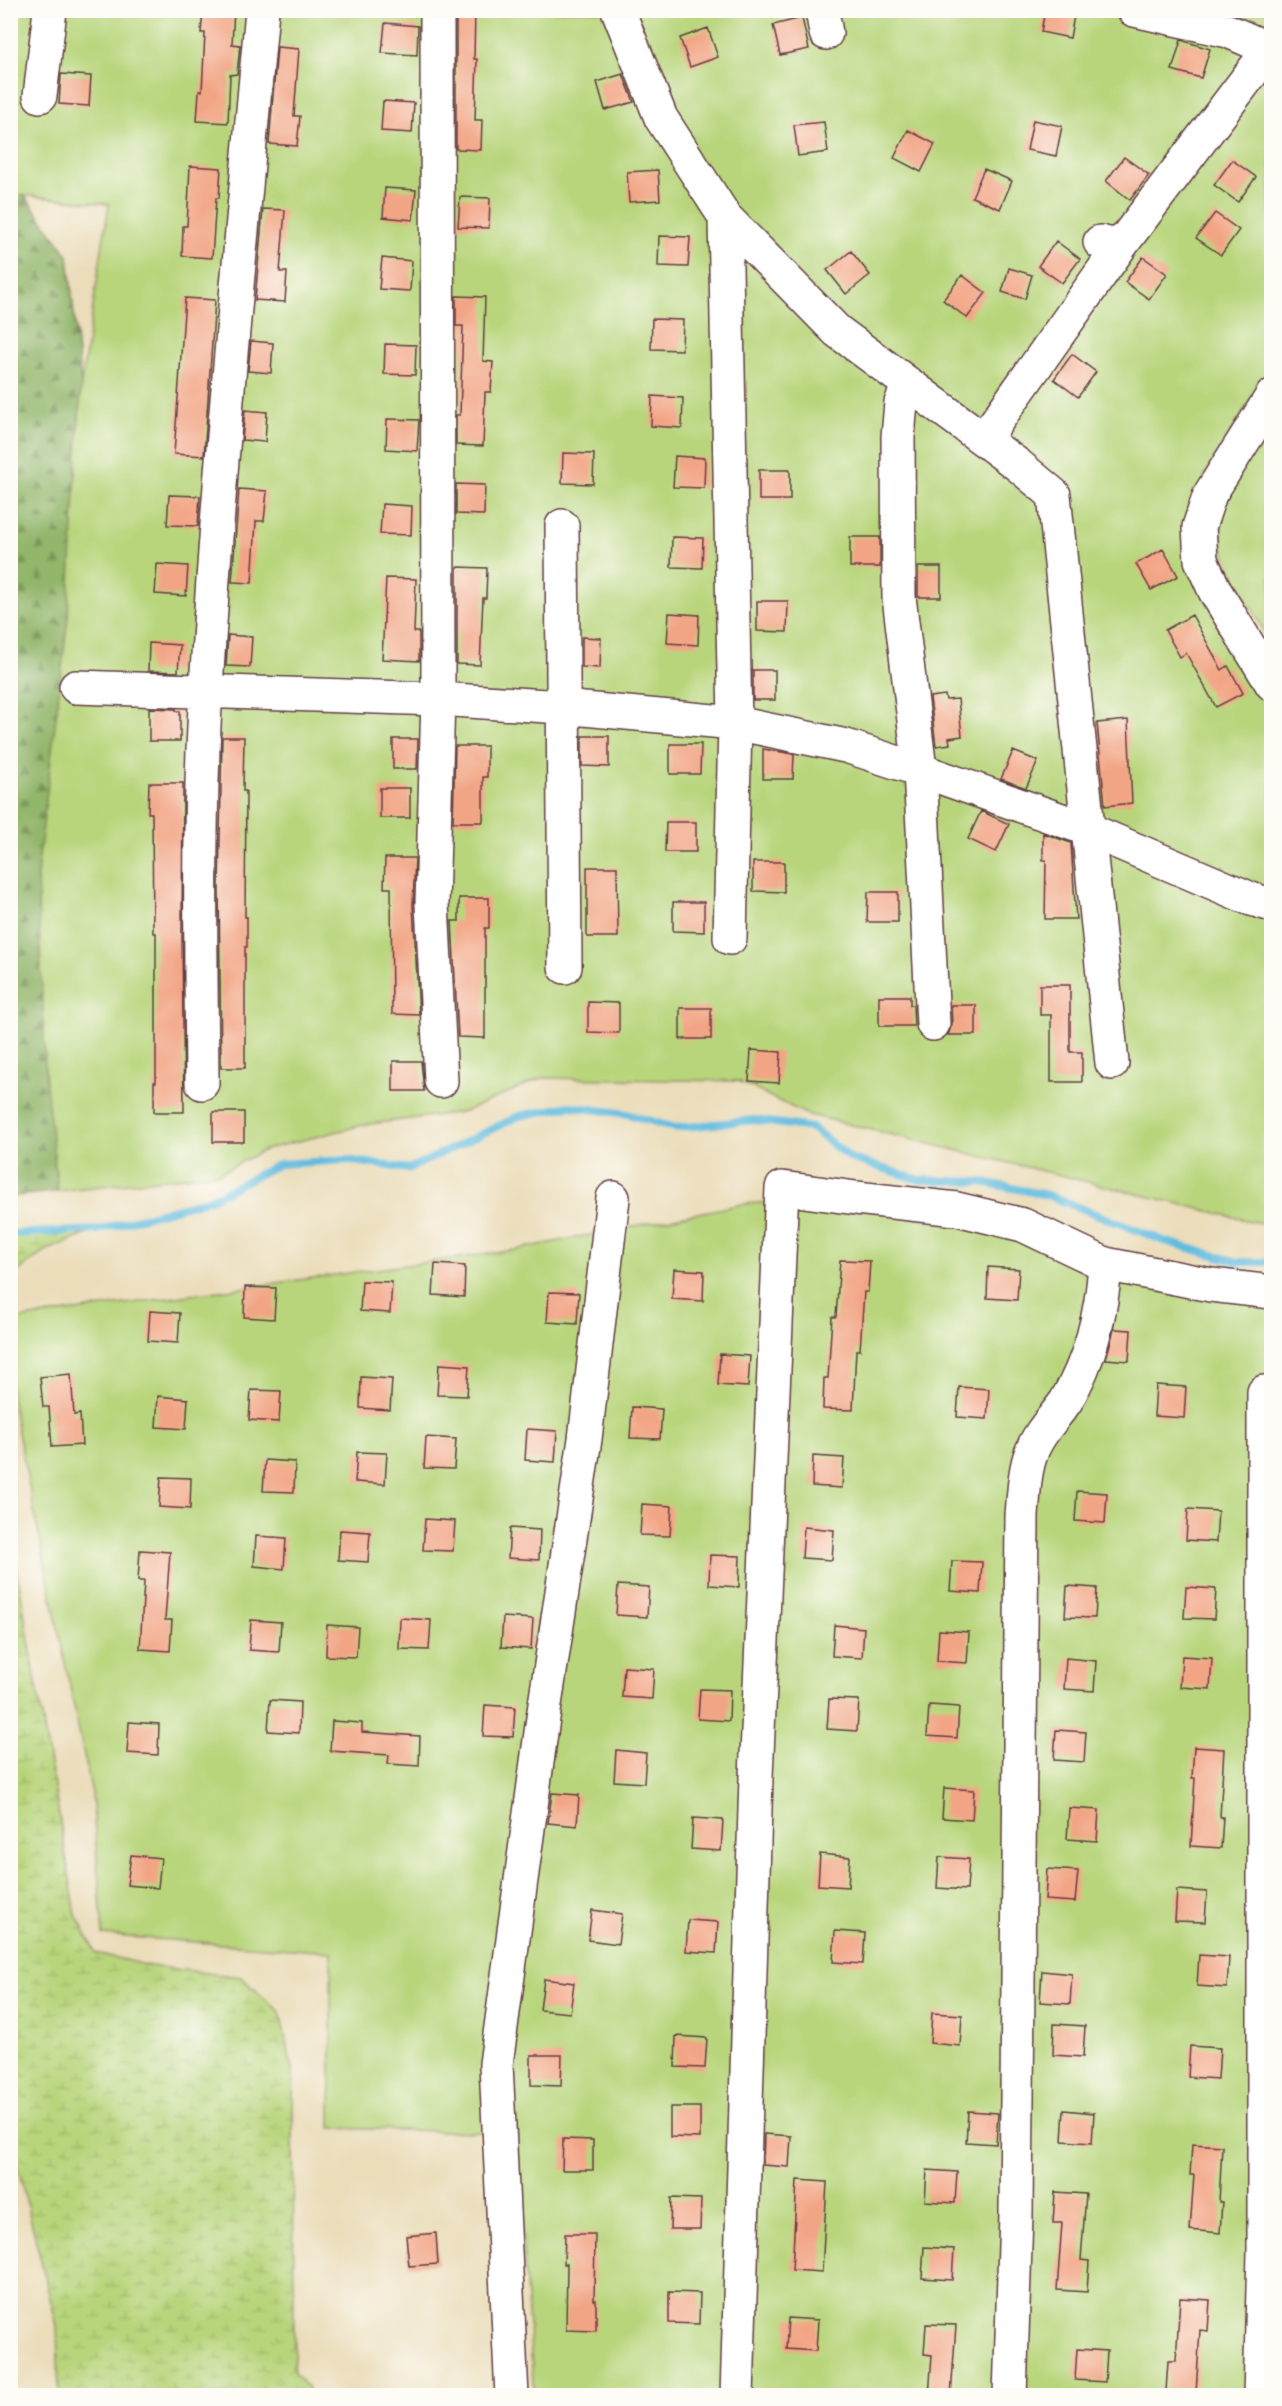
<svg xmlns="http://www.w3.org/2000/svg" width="1282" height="2406" viewBox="0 0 1282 2406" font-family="'Playpen Sans',sans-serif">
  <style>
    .forest { fill: url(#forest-firs); stroke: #6e6a4b; stroke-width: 1.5 }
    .wetland { fill: url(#wetland-marsh); stroke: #817a53; stroke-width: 1.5 }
    .garden { fill: #b8d57b; stroke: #817a53; stroke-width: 1.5 }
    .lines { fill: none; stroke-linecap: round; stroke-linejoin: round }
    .stream { stroke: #60bbde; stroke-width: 8 }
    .building { fill: #f2a585 }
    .minor-casing { stroke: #623c40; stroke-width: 36 }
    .minor { stroke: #fff; stroke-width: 33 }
  </style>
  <defs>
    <pattern id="forest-firs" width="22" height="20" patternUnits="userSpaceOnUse" patternTransform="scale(1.5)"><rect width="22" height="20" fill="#92b66b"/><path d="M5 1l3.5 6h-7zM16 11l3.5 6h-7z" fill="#799358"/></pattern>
    <pattern id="wetland-marsh" width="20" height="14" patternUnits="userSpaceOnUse" patternTransform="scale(1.5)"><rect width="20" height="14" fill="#b8d57b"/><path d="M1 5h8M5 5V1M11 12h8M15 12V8" fill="none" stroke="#a0b66a"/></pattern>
  </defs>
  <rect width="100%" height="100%" fill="#fdfcf7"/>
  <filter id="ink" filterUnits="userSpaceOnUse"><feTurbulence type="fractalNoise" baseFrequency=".0167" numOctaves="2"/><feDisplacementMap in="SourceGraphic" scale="12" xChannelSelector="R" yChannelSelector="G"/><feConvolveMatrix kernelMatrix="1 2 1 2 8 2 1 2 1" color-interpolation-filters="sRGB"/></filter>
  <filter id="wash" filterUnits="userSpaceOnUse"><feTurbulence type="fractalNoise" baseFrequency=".008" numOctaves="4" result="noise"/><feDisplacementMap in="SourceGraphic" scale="24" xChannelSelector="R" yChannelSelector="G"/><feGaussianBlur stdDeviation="1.35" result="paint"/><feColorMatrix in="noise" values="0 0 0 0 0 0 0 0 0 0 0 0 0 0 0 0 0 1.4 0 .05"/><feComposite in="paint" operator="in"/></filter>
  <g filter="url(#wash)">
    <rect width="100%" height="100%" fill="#ebddba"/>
    <path class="forest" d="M10 194 24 195 68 255 81 384 68 618 37 875 58 1191 11 1197Z"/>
    <path class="wetland" d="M98 1230 47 1250 11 1276V1234Z
      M10 1530 76 1915 96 1953 150 1966 241 1977 280 2012 293 2074 294 2373 313 2395H59L57 2326 10 2136Z"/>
    <path class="garden" d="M10 11H1271V367L1204 476 1206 599 1271 706V1226L806 1114 738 1081 542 1078 463 1112 363 1125 267 1149 219 1173 58 1191 46 1084 37 875 68 618 81 384 109 204 11 194Z
      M1271 417V644L1236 579 1222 547 1221 512 1248 454Z
      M802 1200 983 1228 1084 1265 1271 1309V2395H534L515 2133 331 2128V1952L103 1935 92 1794 11 1398 10 1320 515 1250 743 1204Z"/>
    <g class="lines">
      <path class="stream" d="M10 1234 98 1230 211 1199 279 1164 346 1160 409 1169 519 1116 570 1106 627 1114 675 1128 754 1120 812 1128 850 1158 920 1180 983 1182 1047 1195 1164 1241 1238 1262H1272"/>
    </g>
    <g id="blocks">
      <path class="building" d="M203 10H234L232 44 240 45 237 74 230 75 228 123 197 121 199 91H202L205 33H201Z
        M456 10H475L474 59H477L475 120H482L481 150 456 149Z
        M1045 10H1075L1070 38 1041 32Z
        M802 18 809 49 780 55 773 25Z
        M385 23 418 26 417 55 382 53Z
        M708 28 718 57 690 67 680 38Z
        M1181 40 1210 49 1201 78 1172 70Z
        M277 47 299 49 294 116H300L297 146 269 144Z
        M61 74 91 76 89 106 59 104Z
        M623 74 634 102 605 110 597 82Z
        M383 101 414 103 412 133 381 131Z
        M1033 120 1062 126 1056 156 1027 150Z
        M824 122 828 152 798 156 794 125Z
        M908 130 935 144 921 172 894 158Z
        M1124 157 1149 175 1130 200 1106 181Z
        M1232 160 1256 177 1238 202 1214 185Z
        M190 166 221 168 219 198H216L212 258 182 256 183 226H187Z
        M984 169 1012 181 1000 209 972 197Z
        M658 170 660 200 629 202 627 172Z
        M385 188 416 190 413 220 383 217Z
        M460 197 490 198 489 228 458 227Z
        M263 209 285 210 280 272H287L285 302 255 300Z
        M1215 213 1239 230 1221 255 1196 238Z
        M659 236 690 237 688 267 658 266Z
        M1056 241 1080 259 1062 283 1038 266Z
        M851 251 870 275 846 294 827 270Z
        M1143 257 1167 274 1149 299 1125 282Z
        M382 258 412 261 410 291 379 289Z
        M1009 268 1032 275 1025 299 1002 292Z
        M962 275 986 293 967 318 943 300Z
        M456 296 485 297 483 361 493 362 491 392H485L483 446 456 445V415H460L463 326H456Z
        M185 298 215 300 204 456 174 454Z
        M652 319 683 320 682 350 651 349Z
        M251 341 273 343 271 373 248 371Z
        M385 344 416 345 415 375 384 374Z
        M1072 354 1096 372 1078 397 1054 379Z
        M652 396 683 398 682 428 651 426Z
        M245 410 267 412 265 442 242 440Z
        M387 419 419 420 417 451 386 449Z
        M563 453 594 454 593 484 562 483Z
        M675 456 705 458 704 488 673 487Z
        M759 470H790V500H759Z
        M456 484 485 485 484 515 456 514Z
        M239 489 267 491 264 521H256L252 583 232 582Z
        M169 495 200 496 198 526 167 525Z
        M382 504 412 506 411 535 380 534Z
        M672 537 703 538 702 568 671 567Z
        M850 537H880V567H850Z
        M1163 549 1178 576 1151 590 1136 564Z
        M157 564 188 566 186 596 155 594Z
        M457 567 487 568 486 598H483L480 665 457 664Z
        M918 567H941V597H918Z
        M386 578 416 579 414 632H419V661L382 659Z
        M757 601H788L787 632 757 631Z
        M669 613 699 615 698 645 667 643Z
        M1192 615 1222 670 1228 666 1243 693 1216 707 1186 653 1180 657 1165 630Z
        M228 635 252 637 250 667 226 666Z
        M582 637 601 638 600 668 582 667Z
        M149 643 180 645 178 672 148 671Z
        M753 670H775V700H753Z
        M945 695 946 700 958 699 962 736 949 738 950 744 936 746 930 697Z
        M149 708 176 709V711H180V741H149Z
        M1128 720 1132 803 1105 806 1097 723Z
        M582 736H609V767L582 766Z
        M222 737H244L243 791H246L245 917H247V947H245V1068H221L219 886Z
        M393 739H418L417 769H393Z
        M670 744H701L700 774H670Z
        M455 746H487V777H483V822H453Z
        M763 749 794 754 793 779H763Z
        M1013 751 1038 761 1026 788 1001 779Z
        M149 783H183L182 935 184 1112H154V1082H156V933H153L152 813H148Z
        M380 788H410V818H380Z
        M981 811 1009 824 996 852 968 839Z
        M666 822H696V852H665Z
        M1043 833 1071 843 1076 919H1045L1046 860H1043Z
        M385 858H415L413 905 419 1015 392 1014 391 888H384Z
        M753 862H784V892L753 891Z
        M587 867H617L618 937H587Z
        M868 892H898V922H867Z
        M459 898H489V928H485V1038L458 1037 452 921H459Z
        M673 902H704V932L673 931Z
        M1040 985H1070V1052H1082V1082H1051V1015H1040Z
        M879 996H910V1005H913L914 1026H879Z
        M588 1002 619 1003V1033L588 1032Z
        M951 1005H976V1035H948L952 1024Z
        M680 1008H711V1039H680Z
        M751 1050 781 1052 779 1083 749 1081Z
        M393 1061H421L424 1091H393Z
        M213 1112H244V1142H213Z
        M840 1260 870 1261 868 1292H864L860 1350H856L853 1410 823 1409 824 1378H828L832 1317H836Z
        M435 1264 465 1266 464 1297 433 1295Z
        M988 1267 1019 1269 1017 1300 987 1298Z
        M674 1269 704 1271 703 1301 672 1299Z
        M362 1281 392 1282 390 1313 360 1311Z
        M245 1287 276 1288 274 1319 244 1317Z
        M549 1292 579 1293 577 1324 547 1322Z
        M150 1311 180 1313 178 1343 148 1341Z
        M1114 1329 1131 1330 1129 1361 1106 1359Z
        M720 1354 750 1356 748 1387 718 1385Z
        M439 1364 469 1366 467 1396 437 1395Z
        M71 1374 74 1415 80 1414 82 1445 52 1447 49 1407H43L40 1377Z
        M361 1377 392 1379 390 1410 360 1408Z
        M1156 1385 1186 1387 1184 1418 1154 1416Z
        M959 1387 989 1389 987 1419 957 1417Z
        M251 1390 281 1391 279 1422 249 1420Z
        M158 1396 188 1399 186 1429 156 1427Z
        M632 1407 662 1409 660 1439 630 1438Z
        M527 1429 557 1431 555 1462 525 1460Z
        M426 1437 456 1439 454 1469 424 1468Z
        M357 1452 387 1453 385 1484 355 1482Z
        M813 1456 844 1458 842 1488 812 1486Z
        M265 1460 295 1462 294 1492 263 1491Z
        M161 1477 191 1478 190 1509 159 1507Z
        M1077 1491 1107 1493 1105 1523 1075 1521Z
        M642 1504 672 1506 670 1536 640 1535Z
        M1188 1509 1218 1511 1216 1542 1186 1540Z
        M425 1519 455 1521 453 1551 423 1550Z
        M804 1527 834 1530 832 1560 802 1558Z
        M510 1528 540 1530 539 1560 508 1558Z
        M340 1530 370 1532 368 1562 338 1560Z
        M256 1536 286 1538 284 1569 254 1566Z
        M140 1550 170 1552 165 1620H172L170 1651 140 1649 144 1581H138Z
        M710 1555 740 1556 739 1587 709 1585Z
        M952 1561 982 1562 980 1593 950 1591Z
        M618 1585 649 1587 647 1617 616 1615Z
        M1067 1586 1097 1588 1095 1618 1065 1617Z
        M1186 1587 1216 1589 1214 1619 1184 1618Z
        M503 1617 533 1619 531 1649 501 1647Z
        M400 1618 431 1620 429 1650 399 1649Z
        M251 1620 281 1622 279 1652 249 1650Z
        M327 1625 358 1627 356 1657 326 1656Z
        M834 1625 864 1628 862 1658 832 1656Z
        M939 1630 969 1632 967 1663 937 1661Z
        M1182 1656 1212 1658 1210 1689 1180 1687Z
        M1066 1658 1096 1661 1094 1691 1064 1689Z
        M624 1667 654 1669 652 1699 622 1697Z
        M700 1689 730 1690 729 1721 698 1719Z
        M829 1699 859 1700 857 1731 827 1729Z
        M270 1700 300 1702 299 1733 268 1731Z
        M485 1705 515 1707 513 1737 483 1736Z
        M929 1705 959 1707 957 1738 927 1736Z
        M332 1721 362 1723V1732L420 1736 419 1766 388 1764 389 1755 330 1751Z
        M129 1722 159 1724 158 1755 127 1753Z
        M1056 1730 1086 1732 1084 1762 1054 1760Z
        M1194 1747 1224 1749 1220 1817H1223L1221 1848 1191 1846 1195 1778H1192Z
        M616 1750 646 1753 644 1783 614 1781Z
        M944 1788 974 1790 972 1820 942 1818Z
        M552 1793 579 1795 577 1826 548 1823Z
        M1069 1808 1099 1810 1097 1841 1067 1839Z
        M693 1818 723 1820 721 1851 691 1849Z
        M820 1854 850 1857 848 1887 818 1885Z
        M131 1855 161 1858 158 1888 127 1885Z
        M939 1857 969 1859 967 1890 937 1888Z
        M1047 1869 1078 1871 1075 1902 1045 1900Z
        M1177 1890 1207 1892 1205 1922 1175 1921Z
        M592 1910 622 1914 618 1944 588 1940Z
        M688 1920 718 1922 716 1953 686 1951Z
        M835 1931 865 1933 863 1964 833 1962Z
        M1199 1955 1229 1957 1227 1988 1197 1986Z
        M1042 1971 1072 1974 1070 2004 1040 2002Z
        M544 1979 574 1983 570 2013 540 2010Z
        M932 2013 962 2015 960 2046 930 2043Z
        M1054 2024 1085 2026 1083 2057 1053 2055Z
        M676 2036 707 2038 705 2068 675 2067Z
        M1190 2046 1220 2048 1218 2079 1188 2077Z
        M531 2055H562L561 2086 531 2085Z
        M670 2107H700V2138L670 2137Z
        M1064 2110 1094 2113 1092 2143 1062 2141Z
        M968 2111 998 2113 996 2144 966 2142Z
        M764 2134 791 2136 789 2167 763 2165Z
        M563 2139 593 2140V2170H562Z
        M1192 2144 1222 2146 1219 2202H1222L1220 2233 1190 2230 1194 2175H1190Z
        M927 2170 957 2172 955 2203 925 2201Z
        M797 2180 827 2182 822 2272 792 2270Z
        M1055 2192 1086 2194 1081 2260 1089 2261 1087 2292 1057 2290 1062 2223H1053Z
        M671 2198 701 2199 700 2229H670Z
        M436 2233 438 2264 409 2266 406 2236Z
        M565 2234H595L594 2300H596V2331L566 2330 567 2264H564Z
        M924 2247 954 2249 952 2280 922 2278Z
        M669 2292 700 2293 699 2324 669 2323Z
        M1180 2298 1210 2300 1208 2331 1200 2330 1196 2393 1166 2391 1168 2361H1176Z
        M788 2318 818 2320 816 2351 786 2349Z
        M926 2324 956 2325 951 2396H929L932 2355 924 2354Z
        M1077 2349 1107 2351 1105 2382 1075 2380Z"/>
    </g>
  </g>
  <g filter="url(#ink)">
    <use href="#blocks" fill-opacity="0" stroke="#623c40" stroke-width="1.5"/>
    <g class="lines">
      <defs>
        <path id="minor" d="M437 10 438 699 432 904 441 1081
          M618 10 661 118 725 217 837 331 1018 465 1054 495 1112 1063
          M822 10 826 33
          M1134 10 1228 31 1269 49
          M40 96 50 10
          M725 217 735 723 730 938
          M1100 242 1113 245 1124 241 1272 46
          M909 384 901 403 898 437 899 597 920 770 933 1024
          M1272 396 1210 494 1199 527 1201 560 1215 591 1272 684
          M984 439 1124 241
          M562 526 565 967
          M76 687 438 699 562 707 735 723 846 746 920 770 1087 829 1251 899 1272 905
          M202 1083C201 952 198 820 206 689 219 462 242 236 262 10
          M512 2396 496 2064 543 1718 585 1439 613 1198
          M737 2396 756 1777 782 1188 856 1198 957 1209 1023 1225 1105 1264 1211 1285 1272 1292
          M1010 2396 1016 2215 1022 1515C1024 1494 1024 1471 1032 1451 1039 1432 1055 1417 1066 1401 1091 1359 1102 1312 1105 1264
          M1260 2396 1264 2253V1392L1272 1394"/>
      </defs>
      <use href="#minor" class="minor-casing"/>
      <use href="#minor" class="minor"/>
    </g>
  </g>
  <rect width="1282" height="2406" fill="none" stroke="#fdfcf7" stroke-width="36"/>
</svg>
